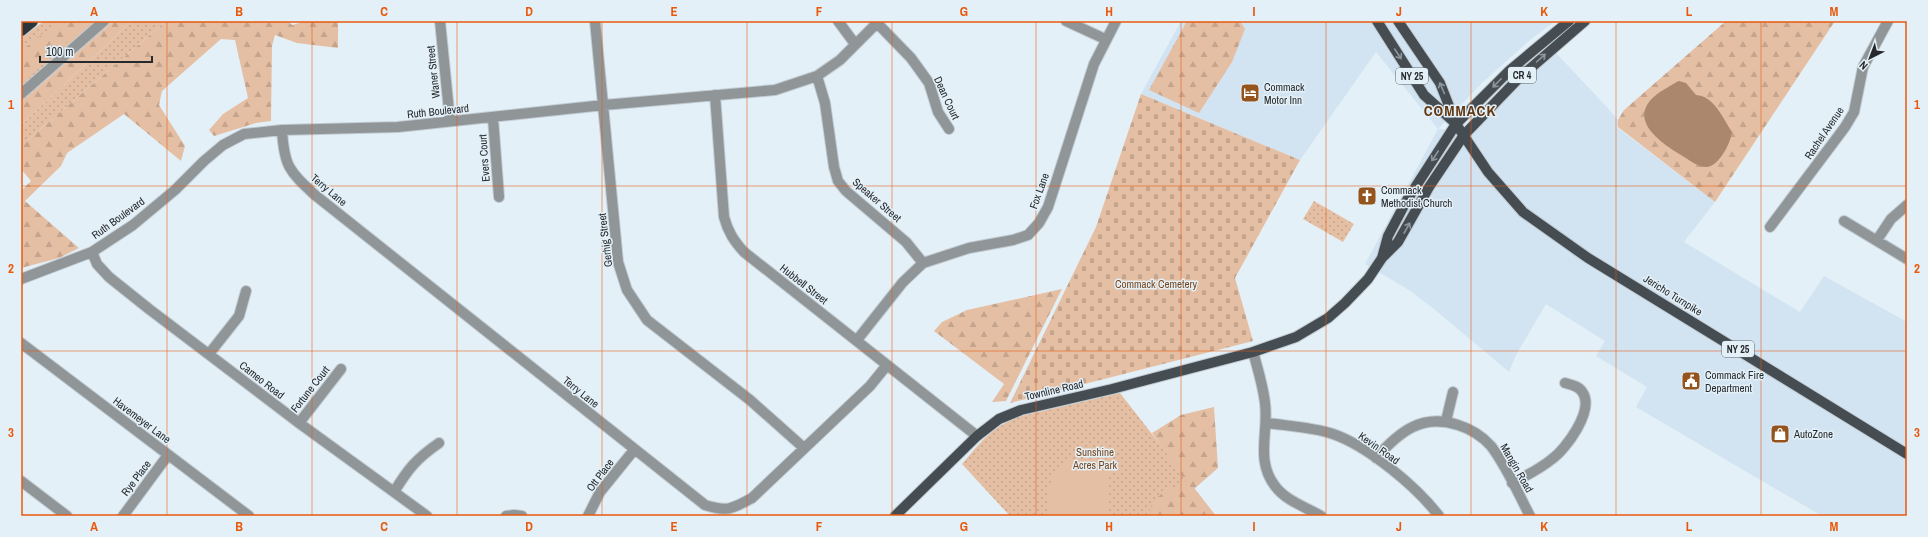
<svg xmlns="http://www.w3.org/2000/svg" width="1928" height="537" viewBox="0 0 1928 537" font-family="'Archivo Narrow',sans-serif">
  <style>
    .built { fill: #d2e3f1 }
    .grass { fill: url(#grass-dots) }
    .forest { fill: url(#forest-firs) }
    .cemetery { fill: url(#cemetery-stones) }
    .garden { fill: #e5bfa3 }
    .water { fill: #ab876d }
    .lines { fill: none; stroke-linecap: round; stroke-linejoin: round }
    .minor-casing { stroke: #c2ccd3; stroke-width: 12 }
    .major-casing { stroke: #c2ccd3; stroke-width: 12 }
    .highway-casing { stroke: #c2ccd3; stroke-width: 14 }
    .minor { stroke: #909598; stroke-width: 10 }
    .major { stroke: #454d53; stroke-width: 10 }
    .highway { stroke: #2c353b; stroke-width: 12 }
    .oneway { stroke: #8d969d }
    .grid { fill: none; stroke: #e8590c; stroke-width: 1; stroke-opacity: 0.55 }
    .labels { text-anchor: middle; stroke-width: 3; stroke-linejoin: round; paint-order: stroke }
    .shield { fill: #e4f0f8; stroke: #5f656a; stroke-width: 1 }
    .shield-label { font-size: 10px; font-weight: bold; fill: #262a2d }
    .street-label { font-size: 11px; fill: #262a2d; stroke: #e4f0f8 }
    .poi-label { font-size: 11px; fill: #262a2d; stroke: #e4f0f8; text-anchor: start }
    .park-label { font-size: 11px; fill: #79471e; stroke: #e4f0f8 }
    .district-label { font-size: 15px; font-weight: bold; letter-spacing: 1px; fill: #633711; stroke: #e4f0f8 }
    .neatline { fill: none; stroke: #e8590c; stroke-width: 1.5 }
    .grid-label { font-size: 13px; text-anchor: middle; font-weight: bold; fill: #e8590c }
  </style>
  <defs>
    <pattern id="grass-dots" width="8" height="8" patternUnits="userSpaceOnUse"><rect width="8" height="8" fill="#e5bfa3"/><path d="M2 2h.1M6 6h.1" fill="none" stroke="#c4a48d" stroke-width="1.8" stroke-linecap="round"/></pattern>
    <pattern id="forest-firs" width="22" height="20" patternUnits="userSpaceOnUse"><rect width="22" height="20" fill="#e5bfa3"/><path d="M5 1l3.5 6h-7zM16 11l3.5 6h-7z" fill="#c4a48d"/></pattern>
    <pattern id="cemetery-stones" width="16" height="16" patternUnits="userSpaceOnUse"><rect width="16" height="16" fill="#e5bfa3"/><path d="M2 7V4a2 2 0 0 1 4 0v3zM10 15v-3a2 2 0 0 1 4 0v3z" fill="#c4a48d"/></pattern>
  </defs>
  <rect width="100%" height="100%" fill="#e4f0f8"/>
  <path class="built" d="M1181 21H1555L1530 40 1483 82 1438 129 1469 130 1556 53 1604 104 1618 120V128L1715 202 1684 242 1800 312 1824 276 1907 322V516H1822L1636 407 1647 387 1596 356 1605 341 1546 304 1516 355 1509 372 1434 309 1409 290 1365 264 1438 129 1376 52 1300 160 1141 94Z"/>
  <path class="grass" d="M44 21H96L21 87V38Z
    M109 21H114L21 103V99Z
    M132 21H166L21 146V125Z
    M1314 201 1354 224 1343 242 1303 219Z
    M1120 393 1216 516H1010L962 464C981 442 990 429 1017 417Z"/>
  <path class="forest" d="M59 21H90L21 83V51Z
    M114 21H132L21 125V103Z
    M166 21H288L292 25 307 21H338V48L297 43 275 35 272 46 271 121 256 123 214 136 209 130 223 114 248 98 235 40 221 39 162 91 159 105 185 146 181 161 124 114 67 153 61 166 25 201 79 248 59 258 21 268V191L31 181 21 169V146Z
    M1187 21H1240L1245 29 1232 62 1199 113 1149 90Z
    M1726 21H1835L1715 202 1618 127V120L1624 110Z
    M1062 289 1006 401 992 402 1004 384 934 331 942 322 967 310Z
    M1214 407 1218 468 1194 489 1216 516H1149C1151 494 1168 491 1186 482L1152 433 1181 415Z"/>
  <path class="cemetery" d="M1141 94 1300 160 1235 278 1253 341 1010 403 1096 227Z"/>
  <path class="garden" d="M1089 460 1109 463 1108 516H1049C1046 494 1048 472 1070 461 1075 459 1083 460 1089 460Z"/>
  <path class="water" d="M1679 81 1686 83 1696 95C1714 96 1723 118 1732 132 1731 142 1719 167 1706 167 1697 167 1688 159 1681 155 1656 140 1625 116 1660 92 1667 88 1672 84 1679 81Z"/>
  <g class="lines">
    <defs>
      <path id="minor" d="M440 21 450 121
        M595 21 618 262 627 290 647 320 750 400 804 448
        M838 21 855 44
        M1066 21 1105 39
        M877 23 911 58 929 83 938 112 949 129
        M817 76 825 103 834 167 838 181 846 191 906 242 923 263
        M21 94 104 21
        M715 95 724 217C728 232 734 241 744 252L977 436
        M493 118 499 197
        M282 130C284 166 289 171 315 195L705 505C727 512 732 509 752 498L870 386 887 365
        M1844 221 1907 259
        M1770 227 1845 127 1854 112 1863 67 1888 21
        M1877 240 1891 219 1907 205
        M92 252 97 264 109 277 149 309 299 423 427 516
        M21 279 92 252 133 225 175 190 204 161 223 145 244 134 282 130 398 127 604 105 775 90 817 76 840 60 879 21
        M857 340 903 282 923 263 969 248 1013 240 1028 235 1039 223 1048 207 1094 64 1116 21
        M21 343 249 516
        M1253 352C1258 369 1263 386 1265 403 1269 432 1255 460 1275 486 1286 501 1306 507 1321 516
        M209 354 239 316 246 291
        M1446 421 1453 392
        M299 423 341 369
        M1267 423C1288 426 1312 427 1333 434 1368 446 1417 487 1439 516
        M1376 458C1399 432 1422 413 1458 425 1471 429 1482 436 1491 446 1507 467 1518 493 1530 516
        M21 481 67 516
        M1512 483C1526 476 1540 469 1552 459 1566 449 1594 411 1583 393 1579 386 1572 385 1565 383
        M394 492C408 469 416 459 439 443
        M123 516 168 455
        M506 516 514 515 522 516
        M588 516 600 492 634 450"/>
      <path id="major" d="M1377 21 1424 95 1453 121
        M1398 21 1440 83 1456 124 1488 172 1523 212 1588 258 1907 454
        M1382 258 1388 236 1407 200 1456 124 1510 70 1569 21
        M895 516 977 436 999 419 1021 410 1112 389 1253 352 1296 337 1328 318 1345 303 1368 279 1382 258 1398 242 1429 187 1464 135 1518 79 1585 21"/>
      <path id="highway" d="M21 30 32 21"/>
    </defs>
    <use href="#minor" class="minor-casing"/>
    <use href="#major" class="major-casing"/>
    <use href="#highway" class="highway-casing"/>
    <use href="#minor" class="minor"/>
    <use href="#major" class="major"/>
    <use href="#highway" class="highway"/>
  </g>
  <defs><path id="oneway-shaft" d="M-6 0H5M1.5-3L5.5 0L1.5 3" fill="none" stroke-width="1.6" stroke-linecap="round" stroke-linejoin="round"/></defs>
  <g class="oneway">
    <use href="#oneway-shaft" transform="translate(1398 54) rotate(57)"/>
    <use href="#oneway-shaft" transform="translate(1541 58) rotate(-42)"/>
    <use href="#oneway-shaft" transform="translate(1497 83) rotate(135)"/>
    <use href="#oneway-shaft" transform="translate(1442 88) rotate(-113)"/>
    <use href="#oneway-shaft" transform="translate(1435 156) rotate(123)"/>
    <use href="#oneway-shaft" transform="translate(1407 228) rotate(-61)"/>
  </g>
  <path class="grid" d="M167 21V516M312 21V516M457 21V516M602 21V516M747 21V516M892 21V516M1036 21V516M1181 21V516M1326 21V516M1471 21V516M1616 21V516M1761 21V516M21 186H1907M21 351H1907"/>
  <defs>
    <symbol id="hotel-square" viewBox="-11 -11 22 22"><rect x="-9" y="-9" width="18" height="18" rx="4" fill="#94541c" stroke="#e4f0f8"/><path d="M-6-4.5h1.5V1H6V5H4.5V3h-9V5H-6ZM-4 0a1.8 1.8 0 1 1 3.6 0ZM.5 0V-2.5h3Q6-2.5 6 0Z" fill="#fff"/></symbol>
    <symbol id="church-square" viewBox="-11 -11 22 22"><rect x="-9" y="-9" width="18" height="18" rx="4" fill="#94541c" stroke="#e4f0f8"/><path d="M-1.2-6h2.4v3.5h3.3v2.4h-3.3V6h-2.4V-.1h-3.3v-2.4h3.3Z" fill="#fff"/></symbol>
    <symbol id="civic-square" viewBox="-11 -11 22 22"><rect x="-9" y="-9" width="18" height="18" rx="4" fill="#94541c" stroke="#e4f0f8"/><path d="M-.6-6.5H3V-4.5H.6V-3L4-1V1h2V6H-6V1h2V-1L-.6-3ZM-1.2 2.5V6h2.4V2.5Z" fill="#fff"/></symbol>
    <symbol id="shop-square" viewBox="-11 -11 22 22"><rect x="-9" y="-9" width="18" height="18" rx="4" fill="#94541c" stroke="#e4f0f8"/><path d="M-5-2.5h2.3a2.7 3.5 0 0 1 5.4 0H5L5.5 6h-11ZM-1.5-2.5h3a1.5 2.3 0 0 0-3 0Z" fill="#fff"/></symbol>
  </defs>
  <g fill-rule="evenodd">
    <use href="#hotel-square" x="1239" y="82" width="22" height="22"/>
    <use href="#church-square" x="1356" y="185" width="22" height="22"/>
    <use href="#civic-square" x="1680" y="370" width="22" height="22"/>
    <use href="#shop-square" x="1769" y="423" width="22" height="22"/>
  </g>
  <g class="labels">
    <g class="shield">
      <rect x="1508" y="67" width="28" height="16" rx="3"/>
      <rect x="1396" y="68" width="32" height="16" rx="3"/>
      <rect x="1722" y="341" width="32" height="16" rx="3"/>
    </g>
    <g class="shield-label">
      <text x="1522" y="79">CR 4</text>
      <text x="1412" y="80">NY 25</text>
      <text x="1738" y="353">NY 25</text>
    </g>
    <g class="street-label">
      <text transform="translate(433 72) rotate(-96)" y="4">Waner Street</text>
      <text transform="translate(947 98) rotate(65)" y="4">Dean Court</text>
      <text transform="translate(438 111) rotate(-6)" y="4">Ruth Boulevard</text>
      <text transform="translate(1824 133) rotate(-56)" y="4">Rachel Avenue</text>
      <text transform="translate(484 158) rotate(-94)" y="4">Evers Court</text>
      <text transform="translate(329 190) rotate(40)" y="4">Terry Lane</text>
      <text transform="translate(1039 191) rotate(-70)" y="4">Fox Lane</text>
      <text transform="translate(877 200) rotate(41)" y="4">Speaker Street</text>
      <text transform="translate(118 218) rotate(-36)" y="4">Ruth Boulevard</text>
      <text transform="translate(605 240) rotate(-97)" y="4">Gerhig Street</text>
      <text transform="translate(804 284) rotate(38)" y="4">Hubbell Street</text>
      <text transform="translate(1673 295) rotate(32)" y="4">Jericho Turnpike</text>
      <text transform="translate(262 380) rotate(38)" y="4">Cameo Road</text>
      <text transform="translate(310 389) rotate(-52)" y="4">Fortune Court</text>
      <text transform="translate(1054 390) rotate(-13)" y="4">Townline Road</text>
      <text transform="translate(581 392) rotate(39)" y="4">Terry Lane</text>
      <text transform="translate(142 420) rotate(37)" y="4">Havemeyer Lane</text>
      <text transform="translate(1379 448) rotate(35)" y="4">Kevin Road</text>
      <text transform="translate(1517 468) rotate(60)" y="4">Mangin Road</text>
      <text transform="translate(600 475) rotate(-53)" y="4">Ott Place</text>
      <text transform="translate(136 478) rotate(-53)" y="4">Rye Place</text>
    </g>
    <g class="poi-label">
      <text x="1264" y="91">Commack<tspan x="1264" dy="13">Motor Inn</tspan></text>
      <text x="1381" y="194">Commack<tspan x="1381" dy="13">Methodist Church</tspan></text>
      <text x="1705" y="379">Commack Fire<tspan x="1705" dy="13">Department</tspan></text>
      <text x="1794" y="438">AutoZone</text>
    </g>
    <g class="park-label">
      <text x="1156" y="288">Commack Cemetery</text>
      <text x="1095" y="456">Sunshine<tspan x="1095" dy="13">Acres Park</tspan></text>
    </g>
    <g class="district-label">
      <text x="1460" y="116">COMMACK</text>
    </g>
  </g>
  <rect width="1928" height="537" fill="none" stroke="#e4f0f8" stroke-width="44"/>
  <g transform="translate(1870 58) rotate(222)" stroke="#e4f0f8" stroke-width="3" paint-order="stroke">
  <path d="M0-3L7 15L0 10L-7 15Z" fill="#262a2d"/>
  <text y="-6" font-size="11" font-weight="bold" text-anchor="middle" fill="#262a2d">N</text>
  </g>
  <path d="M40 56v6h112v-6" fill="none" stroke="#262a2d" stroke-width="2"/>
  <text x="46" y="56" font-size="12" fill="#262a2d" stroke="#e4f0f8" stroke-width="3" paint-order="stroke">100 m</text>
  <rect x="22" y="22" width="1884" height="493" class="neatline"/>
  <g class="grid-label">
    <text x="94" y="16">A</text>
    <text x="239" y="16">B</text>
    <text x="384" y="16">C</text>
    <text x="529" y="16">D</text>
    <text x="674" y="16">E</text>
    <text x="819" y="16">F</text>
    <text x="964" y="16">G</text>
    <text x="1109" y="16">H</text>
    <text x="1254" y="16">I</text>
    <text x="1399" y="16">J</text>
    <text x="1544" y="16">K</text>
    <text x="1689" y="16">L</text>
    <text x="1834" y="16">M</text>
    <text x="11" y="109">1</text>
    <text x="1917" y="109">1</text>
    <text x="11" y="273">2</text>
    <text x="1917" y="273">2</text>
    <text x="11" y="437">3</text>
    <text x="1917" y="437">3</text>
    <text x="94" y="531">A</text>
    <text x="239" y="531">B</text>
    <text x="384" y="531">C</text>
    <text x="529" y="531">D</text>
    <text x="674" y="531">E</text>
    <text x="819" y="531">F</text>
    <text x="964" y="531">G</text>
    <text x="1109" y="531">H</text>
    <text x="1254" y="531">I</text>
    <text x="1399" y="531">J</text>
    <text x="1544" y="531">K</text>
    <text x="1689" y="531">L</text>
    <text x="1834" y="531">M</text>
  </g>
</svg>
